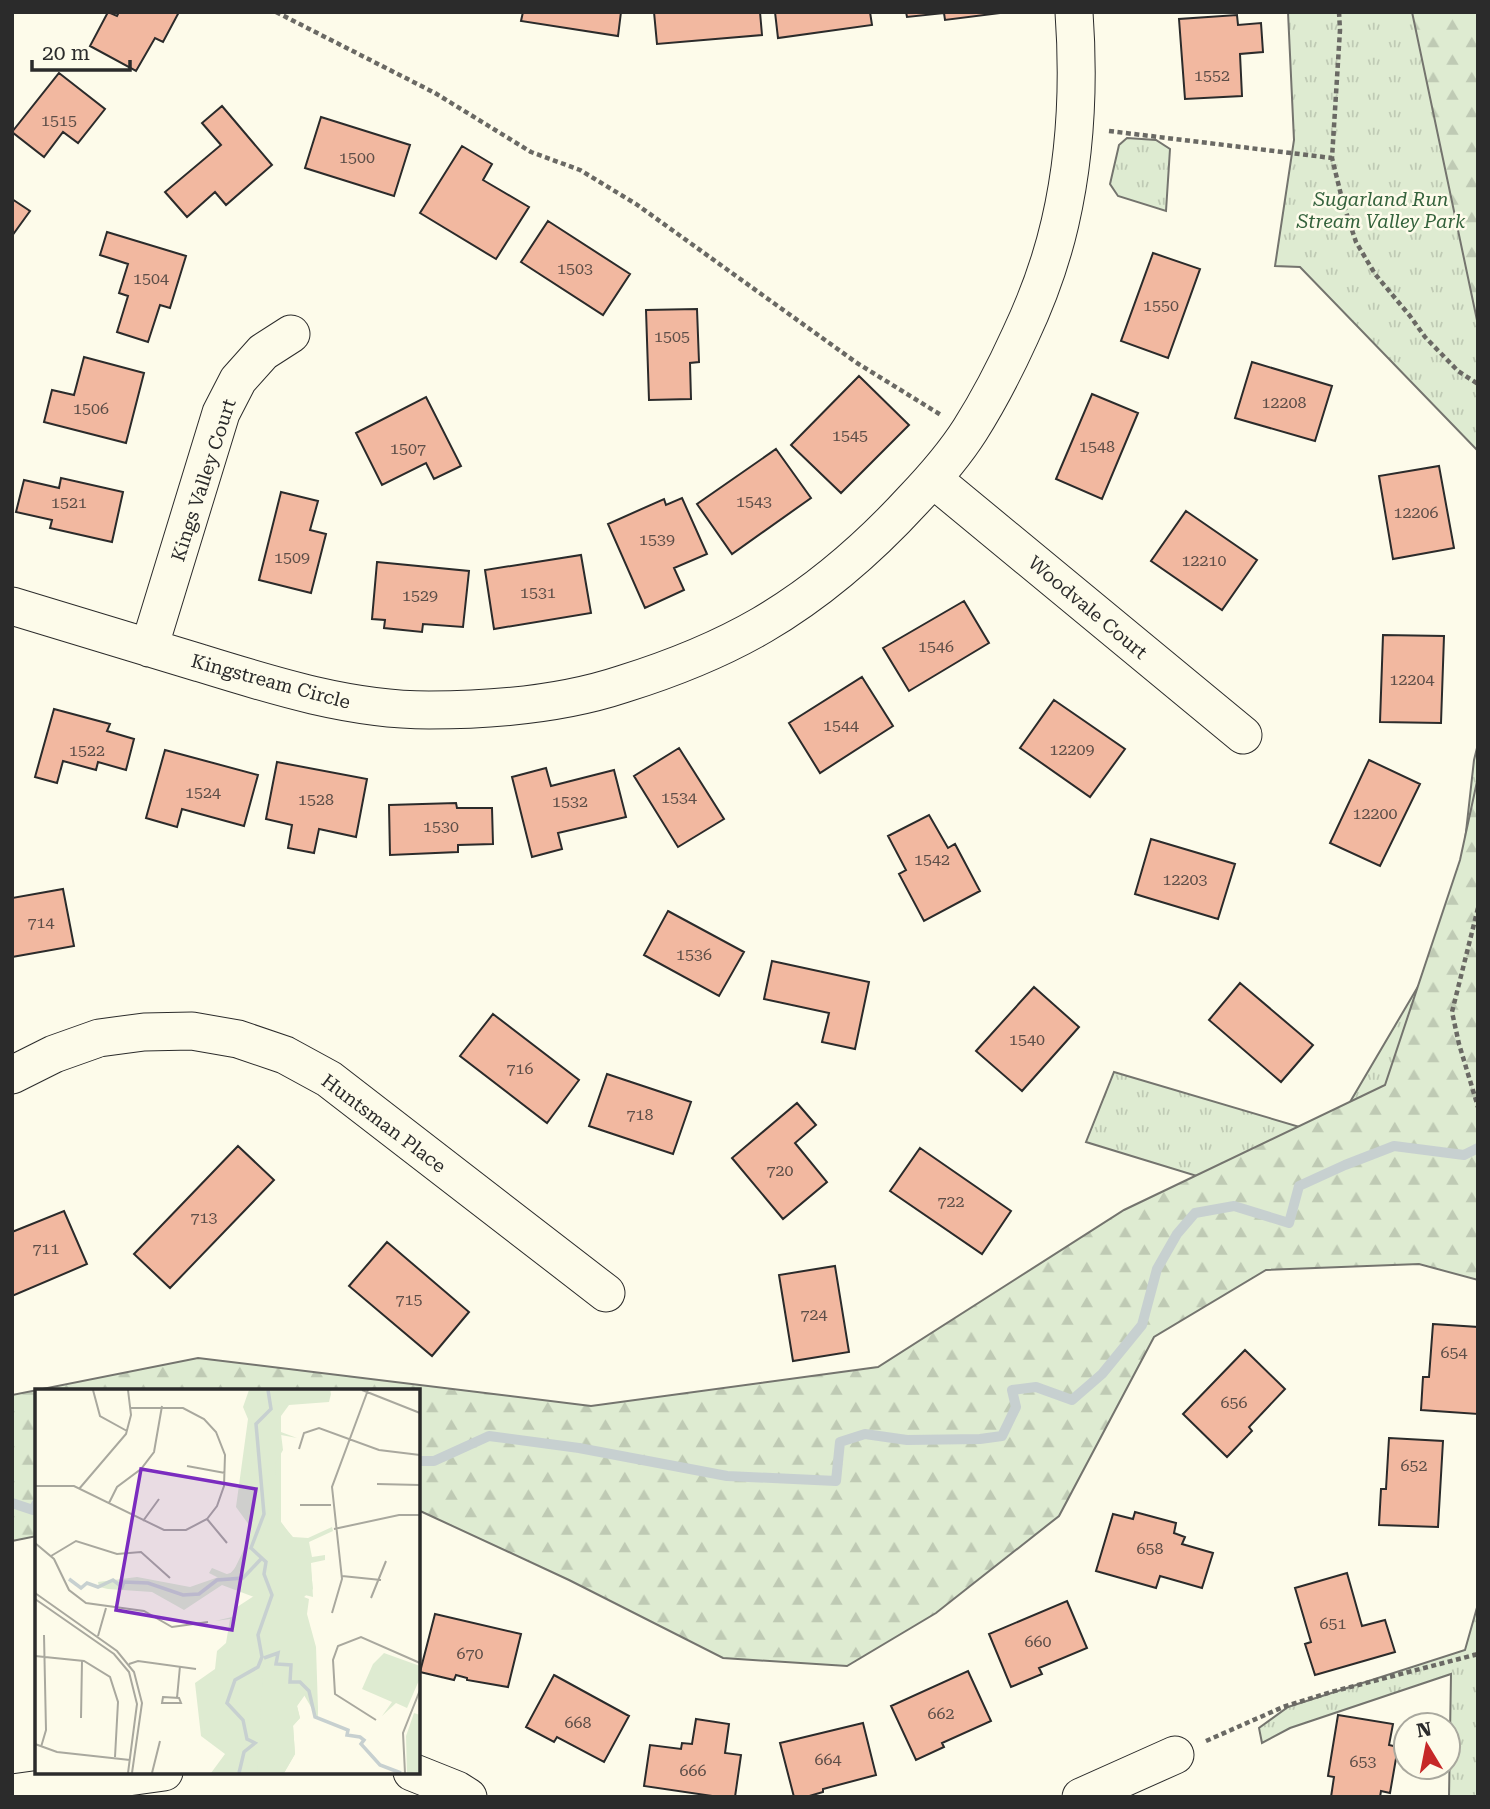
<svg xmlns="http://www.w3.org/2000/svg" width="1490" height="1809" viewBox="0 0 1490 1809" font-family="'Roboto Serif',serif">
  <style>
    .grass { fill: url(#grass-tufts); stroke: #74746e; stroke-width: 2 }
    .forest { fill: url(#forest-firs); stroke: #74746e; stroke-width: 2 }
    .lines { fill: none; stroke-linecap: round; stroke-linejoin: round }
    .stream { stroke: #c7d0d0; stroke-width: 10 }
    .building { fill: #f2b8a0; stroke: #2b2b2b; stroke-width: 2 }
    .minor-casing { stroke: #2b2b2b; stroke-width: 39 }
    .path { stroke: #6a6964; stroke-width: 4.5; stroke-dasharray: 5 3.5; stroke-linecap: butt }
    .minor { stroke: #fdfbea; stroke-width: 37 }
    .labels { text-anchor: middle; stroke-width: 5; stroke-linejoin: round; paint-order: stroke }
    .number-label { font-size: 16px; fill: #5d4e48 }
    .park-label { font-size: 19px; font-style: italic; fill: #34623c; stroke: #fdfbea }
    .street-label { font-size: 19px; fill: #2b2b2b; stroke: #fdfbea }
    .inset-river { fill: none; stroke: #c7d0d0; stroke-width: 3.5 }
    .inset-road { fill: none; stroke: #a9a89e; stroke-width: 2 }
    .view { fill: #7b2cbf; fill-opacity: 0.15; stroke: #7b2cbf; stroke-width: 3.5 }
    .inset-edge { fill: none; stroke: #2b2b2b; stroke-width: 3.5 }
  </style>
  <defs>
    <pattern id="grass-tufts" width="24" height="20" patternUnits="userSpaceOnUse" patternTransform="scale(1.75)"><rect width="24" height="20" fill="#deebd1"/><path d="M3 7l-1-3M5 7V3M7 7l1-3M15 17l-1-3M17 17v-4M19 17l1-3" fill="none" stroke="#bfcab4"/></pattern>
    <pattern id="forest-firs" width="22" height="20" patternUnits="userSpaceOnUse" patternTransform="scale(1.75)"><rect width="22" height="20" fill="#deebd1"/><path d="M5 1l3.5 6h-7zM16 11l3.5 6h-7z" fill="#bfcab4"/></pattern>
  </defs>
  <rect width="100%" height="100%" fill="#fdfbea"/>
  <path class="grass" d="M1288 12H1478V451L1300 267 1275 266 1294 140Z
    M1127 138 1156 140 1170 149 1166 211 1118 196 1110 184 1119 145Z
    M1478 744V1262L1086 1142 1114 1072 1330 1136 1456 922 1474 760Z
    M1478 1604V1797H1449L1451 1674 1290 1728 1262 1743 1259 1728 1288 1707 1465 1650Z"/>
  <path class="forest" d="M1412 12H1478V325Z
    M1478 777V1280L1419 1264 1266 1270 1154 1337 1059 1516 936 1613 847 1666 723 1658 569 1580 418 1510V1391H37V1536L12 1541V1395L198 1358 591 1406 878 1367 1124 1210 1385 1085 1460 860Z"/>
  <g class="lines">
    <path class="stream" d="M418 1461H434L489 1436 579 1448 727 1476 836 1481 840 1442 865 1434 907 1440 980 1439 1002 1436 1016 1407 1012 1390 1036 1387 1072 1400 1102 1374 1142 1325 1157 1269 1177 1234 1195 1213 1234 1206 1289 1223 1299 1186 1345 1165 1394 1146 1464 1155 1478 1148
      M12 1503 33 1510 37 1503"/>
  </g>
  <path class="building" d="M108 12 117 16 119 12H179L163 42 155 38 136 71 90 46Z
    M523 12H621L618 36 521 21Z
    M654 12H760L762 35 657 44Z
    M775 12H870L872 25 778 38Z
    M906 12H1008L945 20 944 13 907 17Z
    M1237 15 1238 25 1261 23 1263 52 1240 54 1242 96 1185 99 1179 19Z
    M59 73 105 109 78 143 63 132 44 157 12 132Z
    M222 106 272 165 226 205 215 192 187 217 165 192 221 145 202 123Z
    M321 117 410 145 394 196 305 168Z
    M462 146 492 164 483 180 529 207 496 259 420 213Z
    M12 199 30 211 12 236Z
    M548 221 630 274 603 315 521 262Z
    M107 232 186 256 170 308 160 305 148 342 117 332 128 296 119 293 128 264 100 255Z
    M1153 253 1200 269 1168 358 1121 341Z
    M697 309 699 362 690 363 691 399 649 400 646 310Z
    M84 357 144 373 126 443 44 422 52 390 74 395Z
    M1252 362 1332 386 1315 441 1235 418Z
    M859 376 909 425 841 493 791 445Z
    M1092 394 1138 413 1102 499 1056 479Z
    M426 397 461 466 434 479 426 463 382 485 356 433Z
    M776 449 811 498 732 554 697 504Z
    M1439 466 1454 548 1393 559 1379 476Z
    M61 478 123 492 112 542 50 528 52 520 16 512 24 480 59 488Z
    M281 492 318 501 310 530 326 534 311 593 259 580Z
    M682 498 707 554 674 568 684 590 645 608 608 524 664 499 666 505Z
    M1186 511 1257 560 1222 610 1151 561Z
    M581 555 591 613 494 629 485 570Z
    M377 562 469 571 463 627 423 624 422 632 384 628 385 620 372 619Z
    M964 601 989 643 909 691 883 648Z
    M1383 635 1444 636 1441 723 1380 722Z
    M862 677 893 726 820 773 789 723Z
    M1054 700 1125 749 1090 797 1020 748Z
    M54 709 110 724 107 731 134 739 126 770 98 762 96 770 63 761 57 783 35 777Z
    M679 748 724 819 678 847 634 776Z
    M165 750 258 775 244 826 182 809 177 827 146 818Z
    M1369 760 1420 784 1380 866 1330 843Z
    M277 762 367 779 356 837 319 829 314 853 288 848 292 825 266 819Z
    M546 768 551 786 614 770 626 817 558 833 562 849 532 857 512 777Z
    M456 803 457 808H492L493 844 458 845V852L390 855 389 805Z
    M929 815 948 848 955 844 980 891 924 921 899 874 906 870 888 836Z
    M1151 839 1235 864 1218 919 1135 894Z
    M63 889 74 946 12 957V898Z
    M668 911 744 952 719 996 644 955Z
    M772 961 869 982 855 1049 822 1042 829 1013 764 999Z
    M1240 983 1313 1045 1281 1082 1209 1020Z
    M1034 987 1079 1027 1022 1091 976 1051Z
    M493 1014 579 1080 547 1123 460 1056Z
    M607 1074 691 1102 673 1154 589 1126Z
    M797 1103 816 1125 795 1143 827 1182 783 1219 732 1158Z
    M238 1146 274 1180 170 1288 134 1254Z
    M920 1148 1011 1211 982 1254 890 1191Z
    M64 1211 87 1264 12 1296V1232Z
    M387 1242 469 1312 432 1356 349 1286Z
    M835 1266 849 1352 793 1361 779 1275Z
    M1433 1324 1478 1327V1414L1421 1410 1423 1377H1429Z
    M1245 1350 1285 1389 1249 1427 1252 1431 1227 1457 1183 1414Z
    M1389 1438 1443 1441 1438 1527 1379 1525 1381 1489H1386Z
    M1135 1512 1176 1523 1174 1533 1185 1537 1182 1544 1213 1553 1202 1588 1160 1576 1156 1588 1096 1571 1113 1514 1133 1519Z
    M1347 1573 1362 1626 1385 1620 1395 1652 1315 1675 1305 1644 1311 1642 1295 1588Z
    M1067 1601 1087 1648 1039 1668 1042 1674 1011 1687 989 1634Z
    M435 1614 521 1634 508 1687 467 1680V1678L456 1675 454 1680 420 1672Z
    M968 1671 991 1721 942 1743 944 1747 916 1760 891 1706Z
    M554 1675 629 1716 604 1762 557 1737 554 1742 526 1727Z
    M1338 1715 1393 1724 1389 1745 1398 1747 1390 1793 1381 1791 1380 1797H1331L1334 1777 1328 1776Z
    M696 1719 729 1724 725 1753 741 1755 735 1797H719L644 1786 650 1745 681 1749 682 1743 692 1744Z
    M863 1723 876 1775 823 1789V1792L806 1797H794L780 1743Z"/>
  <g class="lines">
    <defs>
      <path id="minor" d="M933 479 1243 735
        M12 606C75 625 138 644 200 663 274 686 351 710 429 710 493 710 563 704 623 684 671 669 719 650 762 625 820 591 868 549 913 500 934 478 954 455 970 430 989 400 1005 369 1020 336 1037 300 1051 262 1060 223 1076 154 1079 82 1074 12
        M149 648 221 413 238 380 263 352 291 334
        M12 1075 54 1054 99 1038 144 1032 192 1031 238 1039 285 1055 329 1079 606 1293
        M412 1772 457 1790 468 1797
        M12 1793 164 1772
        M1081 1797 1175 1755"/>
    </defs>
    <use href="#minor" class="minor-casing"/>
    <path class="path" d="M276 12 435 93 531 152 580 170 636 204 857 363 941 415
      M1339 12 1340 30 1332 158 1343 203 1356 242 1375 274 1410 316 1425 337 1458 371 1478 384
      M1109 131 1332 158
      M1478 908 1452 1012 1459 1044 1478 1107
      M1206 1741 1283 1707 1331 1692 1478 1654"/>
    <use href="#minor" class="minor"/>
  </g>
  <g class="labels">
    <g class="number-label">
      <text x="1212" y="81">1552</text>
      <text x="59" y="126">1515</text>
      <text x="357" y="163">1500</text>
      <text x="575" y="274">1503</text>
      <text x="151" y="284">1504</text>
      <text x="1161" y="311">1550</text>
      <text x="672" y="342">1505</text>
      <text x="1284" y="408">12208</text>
      <text x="91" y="414">1506</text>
      <text x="850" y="441">1545</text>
      <text x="1097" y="452">1548</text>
      <text x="408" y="454">1507</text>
      <text x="754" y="507">1543</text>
      <text x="69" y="508">1521</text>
      <text x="1416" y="518">12206</text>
      <text x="657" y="545">1539</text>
      <text x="292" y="563">1509</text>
      <text x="1204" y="566">12210</text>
      <text x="538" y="598">1531</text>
      <text x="420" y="601">1529</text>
      <text x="936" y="652">1546</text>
      <text x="1412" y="685">12204</text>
      <text x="841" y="731">1544</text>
      <text x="1072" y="755">12209</text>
      <text x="87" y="756">1522</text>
      <text x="203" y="798">1524</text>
      <text x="679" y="803">1534</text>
      <text x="316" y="805">1528</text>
      <text x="570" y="807">1532</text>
      <text x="1375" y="819">12200</text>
      <text x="441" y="832">1530</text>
      <text x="932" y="865">1542</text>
      <text x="1185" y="885">12203</text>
      <text x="41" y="928">714</text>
      <text x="694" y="960">1536</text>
      <text x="1027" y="1045">1540</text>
      <text x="520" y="1074">716</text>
      <text x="640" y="1120">718</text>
      <text x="780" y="1176">720</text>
      <text x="951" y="1207">722</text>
      <text x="204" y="1223">713</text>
      <text x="46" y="1254">711</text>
      <text x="409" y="1305">715</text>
      <text x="814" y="1320">724</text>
      <text x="1454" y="1358">654</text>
      <text x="1234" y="1408">656</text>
      <text x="1414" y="1471">652</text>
      <text x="1150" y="1554">658</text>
      <text x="1333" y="1629">651</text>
      <text x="1038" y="1647">660</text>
      <text x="470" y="1659">670</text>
      <text x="941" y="1719">662</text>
      <text x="578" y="1728">668</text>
      <text x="828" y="1765">664</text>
      <text x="1363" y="1767">653</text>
      <text x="693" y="1776">666</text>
    </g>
    <g class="park-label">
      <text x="1381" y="206">Sugarland Run<tspan x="1381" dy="22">Stream Valley Park</tspan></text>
    </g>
    <g class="street-label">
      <text transform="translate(203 480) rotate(-72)" y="7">Kings Valley Court</text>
      <text transform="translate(1088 607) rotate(40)" y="7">Woodvale Court</text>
      <text transform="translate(271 681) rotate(15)" y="7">Kingstream Circle</text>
      <text transform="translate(384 1123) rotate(37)" y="7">Huntsman Place</text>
    </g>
  </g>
  <g transform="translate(35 1389)">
    <rect width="385" height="385" fill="#fdfbea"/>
    <path d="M214 1H295L296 5 294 13 254 16 246 27V43L262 49 246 46V134L258 148 273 149 297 138 298 142 274 153 277 168 290 166V171L276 174 278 208 270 206 263 220 283 330 269 306 262 317 265 329 258 336 260 365 249 384H176L190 365 166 347 160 294 180 280 182 262 191 254 195 230 180 232 197 228 202 218 219 207 174 184 177 179 194 186 206 172 217 140 201 118 213 30 208 18ZM349 264 385 277V289L372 319 361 314 347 327 357 313 327 300 338 275ZM379 324 385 326V384H372L371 347Z" fill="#deebd1"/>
    <path d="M215 1H297L289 8 252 15 244 28 248 61 240 75 244 130 275 173 278 200 269 208 274 210 272 225 281 258 283 320V330L270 306 262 317 265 329 258 337 260 365 249 384H222L232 213 187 196 149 221 117 203 73 200 64 198 63 193 102 188 155 198 198 183 216 146 217 30 211 12Z" fill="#deebd1"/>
    <path class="inset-river" d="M34 190 46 199 52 194 63 198 78 191 87 198 89 193 113 194 148 206 164 205 182 191 208 189 226 170M229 269 243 264 241 275 256 276 255 293H265L274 302 280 328 313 341 312 346 325 348 329 351 326 355 345 376 366 384M204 384 209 363 220 354 212 350 208 331 192 314 200 291 223 278 227 268 223 246 237 206 229 185 231 173 216 159 229 125 221 35 236 20 233 1"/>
    <path class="inset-road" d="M58 1 65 27 92 42M327 1 385 24M264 60 269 44 284 39 344 61 385 66M152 77 190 84M342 95 385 96M0 97H39L129 141H151L172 130 182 117 189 97 190 66 181 43 169 30 148 19H96M44 100 91 45 96 26 93 1M74 114 82 98 106 80 119 63 127 17M265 116H296M172 130 192 154M108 132 124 110M299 140 364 126H385M0 154 19 170 34 201 51 214 109 222 137 238 173 233M16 167 41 152 82 165 106 163 135 189M307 187 346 191M0 204 82 262 99 283 107 314 97 384M336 209 351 172M0 210 79 265 94 283 102 315 93 384M297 224 307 190 297 98 333 1M63 247 71 219M0 267 49 272 75 288 83 313 80 368M94 275 103 272 161 280M128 308 144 309 146 314H127ZM142 309 145 277M46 329 47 272M341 331 300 305 298 271 303 257 326 248 385 274M0 355 22 363 95 371M6 358 11 341 9 246M117 384 125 352M370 384 368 344 385 301"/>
    <path class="view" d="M106 80 221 100 197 241 81 221Z"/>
    <rect width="385" height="385" class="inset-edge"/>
  </g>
  <rect width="1490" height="1809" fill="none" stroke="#2b2b2b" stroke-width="28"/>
  <g transform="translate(1427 1746) rotate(350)"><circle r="33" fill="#fdfbea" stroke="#a9a89e" stroke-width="2"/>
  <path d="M0-5L12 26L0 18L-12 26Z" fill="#c62828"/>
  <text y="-10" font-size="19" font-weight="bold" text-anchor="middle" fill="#2b2b2b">N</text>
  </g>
  <path d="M32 60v10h98v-10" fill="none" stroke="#2b2b2b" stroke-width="3.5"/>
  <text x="42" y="60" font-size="21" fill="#2b2b2b" stroke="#fdfbea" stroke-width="5" paint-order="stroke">20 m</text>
</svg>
